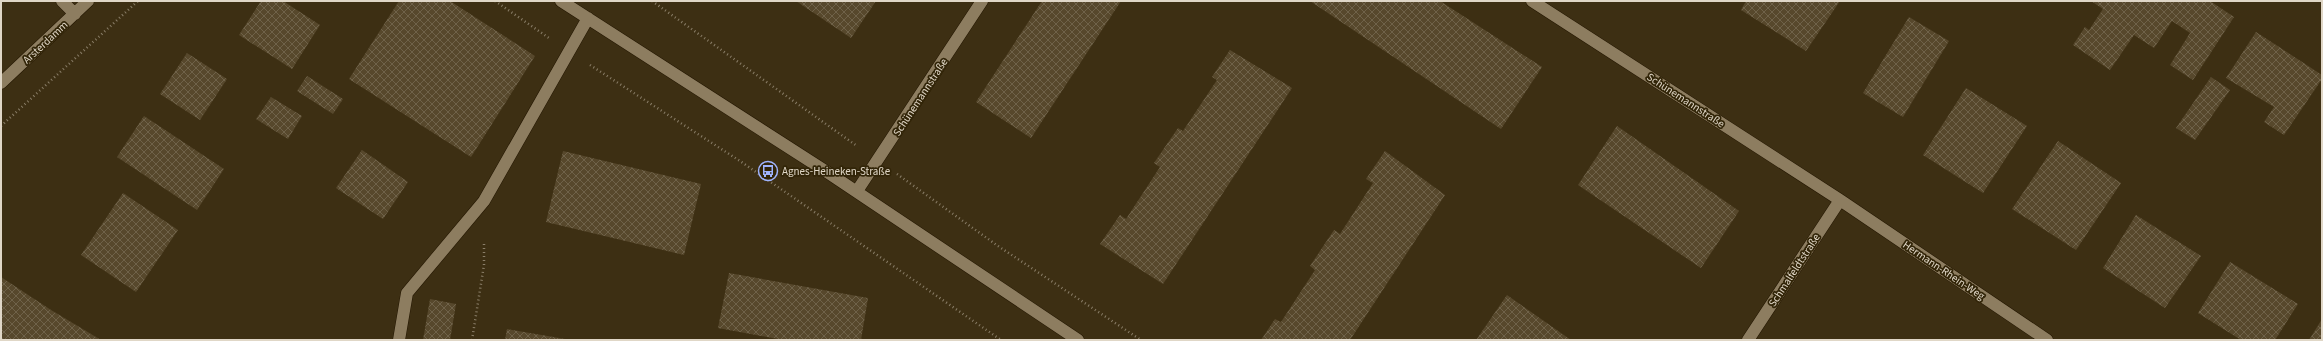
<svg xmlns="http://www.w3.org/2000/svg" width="2323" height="341" viewBox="0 0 2323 341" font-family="'Source Sans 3',sans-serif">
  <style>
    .building { fill: url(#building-cross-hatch) }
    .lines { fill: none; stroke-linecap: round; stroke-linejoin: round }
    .minor-casing { stroke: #231600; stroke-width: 13 }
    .path { stroke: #8a7e68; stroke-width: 2.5; stroke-dasharray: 1 3; stroke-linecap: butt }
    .minor { stroke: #8d7d60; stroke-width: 12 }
    .labels { text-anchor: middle; stroke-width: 3.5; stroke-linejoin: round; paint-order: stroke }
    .street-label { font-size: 11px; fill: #e0d7c7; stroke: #322508 }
    .poi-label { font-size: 11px; fill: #e0d7c7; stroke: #322508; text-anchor: start }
  </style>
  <defs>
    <pattern id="building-cross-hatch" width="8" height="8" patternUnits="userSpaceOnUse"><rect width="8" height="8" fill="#57482c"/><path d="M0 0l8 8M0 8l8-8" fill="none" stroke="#6f6249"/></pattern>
  </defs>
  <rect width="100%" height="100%" fill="#3d2f13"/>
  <path class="building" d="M261 1H283L320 25 292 69 239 35Z
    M399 1H450L535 56 471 157 349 79Z
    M796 1H876L851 38Z
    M1042 1H1121L1031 138 976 102Z
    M1310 1H1440L1542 67 1501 129Z
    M1746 1H1840L1806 51 1741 10Z
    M2091 1H2210L2234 17 2193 80 2170 65 2190 33 2172 21 2154 48 2134 35 2110 70 2073 45 2085 27 2089 30 2103 9Z
    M1909 17 1949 41 1903 117 1863 93Z
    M2256 32 2322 75V79L2284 135 2264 122 2274 107 2226 78Z
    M1230 50 1292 88 1163 284 1100 244 1120 215 1126 219 1160 167 1154 163 1178 128 1183 131 1217 80 1212 77Z
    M187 53 227 79 200 120 160 94Z
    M307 76 343 99 333 114 297 91Z
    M2211 77 2230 90 2195 140 2176 128Z
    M1966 88 2027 126 1983 193 1923 155Z
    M271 97 302 116 288 139 256 119Z
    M144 116 224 169 197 210 117 157Z
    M1617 126 1739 211 1701 268 1578 185Z
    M2058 141 2121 183 2076 250 2012 209Z
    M362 150 408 182 383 219 336 188Z
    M563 151 701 184 684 255 546 222Z
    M1385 151 1445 195 1350 340H1261L1275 319 1281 322 1315 270 1310 266 1334 230 1340 234 1373 183 1366 179Z
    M123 193 178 230 136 292 81 255Z
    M2136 215 2201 256 2165 308 2103 268Z
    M2230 262 2298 304 2275 340H2241L2198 313Z
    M729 273 868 298 861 340H783L718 328Z
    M1 277 51 310 101 340H1Z
    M1507 295 1551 326 1571 340H1476Z
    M430 299 456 304 450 340H423Z
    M2322 319V340H2309Z
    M507 329 565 339V340H505Z"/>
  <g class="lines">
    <defs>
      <path id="minor" d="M62 1 75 14
        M561 1 830 174 1078 340
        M1532 1 1840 200 2047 340
        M1 83 88 1
        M857 191 982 1
        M399 340 407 293 484 201 588 18
        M1748 340 1840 200"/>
    </defs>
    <use href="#minor" class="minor-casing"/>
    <path class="path" d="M495 1 549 38
      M652 1 857 146
      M590 65 740 161 1001 340
      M1 126 138 1
      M897 174 998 246 1141 340
      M472 340 484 265V242"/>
    <use href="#minor" class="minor"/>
  </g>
  <defs>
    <symbol id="bus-ring" viewBox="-11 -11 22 22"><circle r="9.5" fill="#322508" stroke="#9fb3fd" stroke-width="1.5"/><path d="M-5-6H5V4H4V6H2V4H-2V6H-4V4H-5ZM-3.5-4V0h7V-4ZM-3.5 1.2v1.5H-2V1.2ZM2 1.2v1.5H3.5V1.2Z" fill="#9fb3fd"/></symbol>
  </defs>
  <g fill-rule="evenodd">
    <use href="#bus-ring" x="757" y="160" width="22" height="22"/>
  </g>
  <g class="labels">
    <g class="street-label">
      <text transform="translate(45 42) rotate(-43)" y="4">Arsterdamm</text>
      <text transform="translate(920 97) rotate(-57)" y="4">Schünemannstraße</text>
      <text transform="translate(1686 100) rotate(33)" y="4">Schünemannstraße</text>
      <text transform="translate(1794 270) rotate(-57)" y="4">Schmalfeldtstraße</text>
      <text transform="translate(1944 270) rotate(34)" y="4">Hermann-Rhein-Weg</text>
    </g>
    <g class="poi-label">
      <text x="782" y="175">Agnes-Heineken-Straße</text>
    </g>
  </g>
  <rect width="2323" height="341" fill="none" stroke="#e0d7c7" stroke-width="4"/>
</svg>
